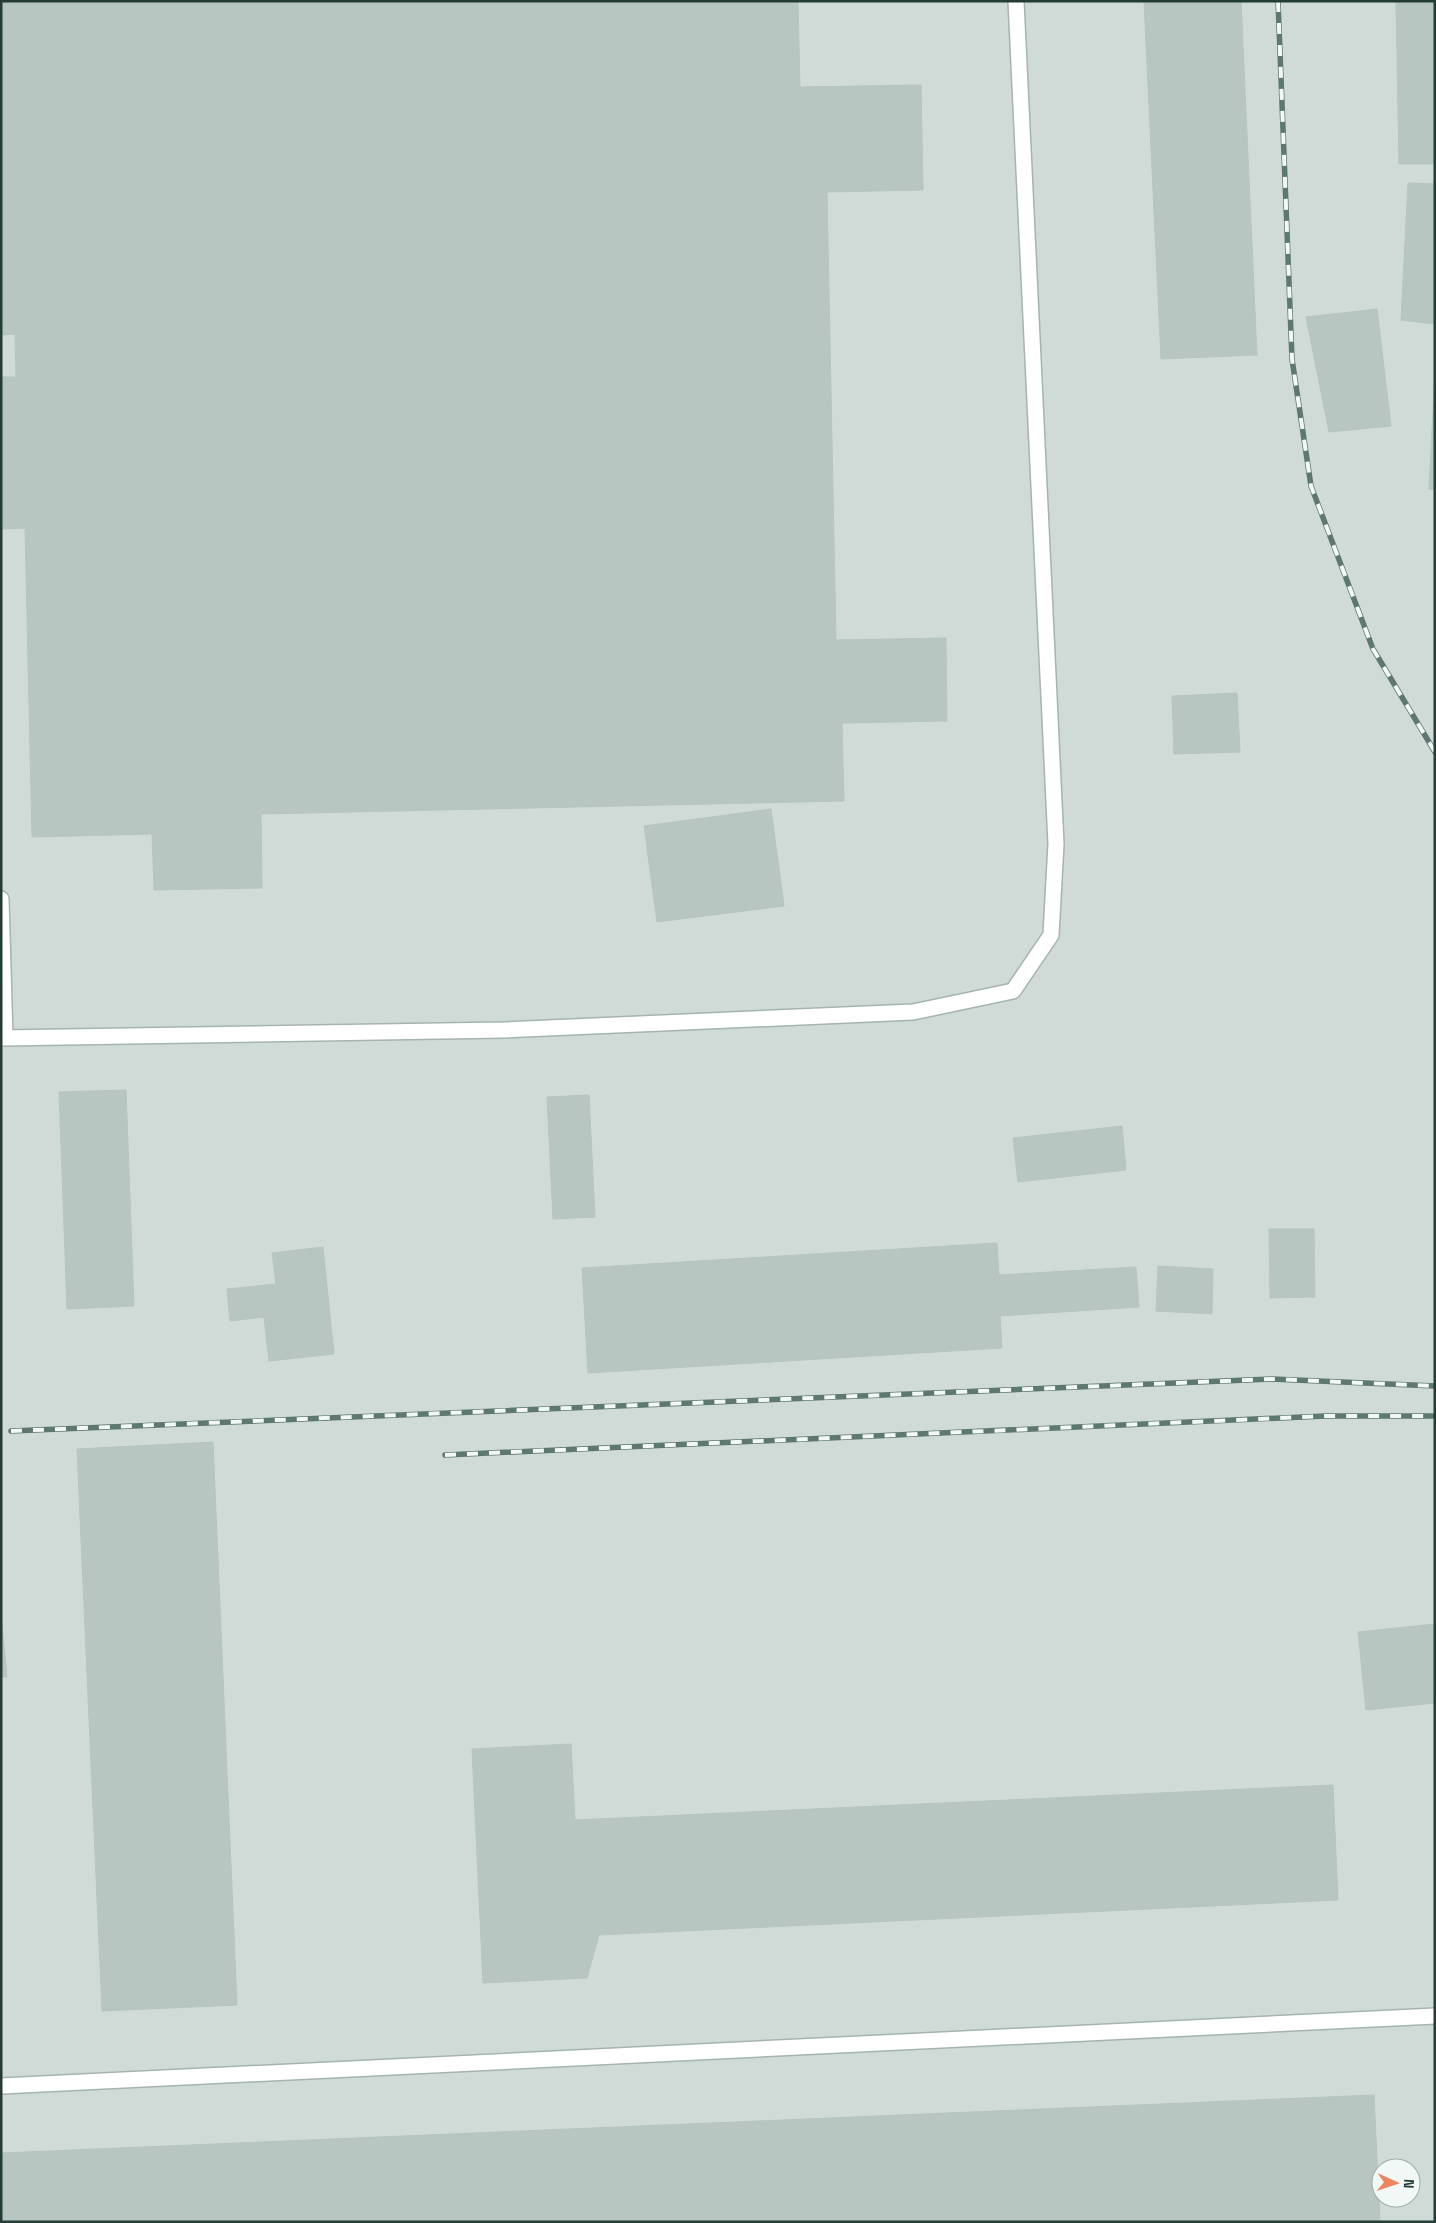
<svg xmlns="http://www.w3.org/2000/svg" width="1436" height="2223" viewBox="0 0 1436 2223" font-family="'Space Grotesk',sans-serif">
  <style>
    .built { fill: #d0dbd7; fill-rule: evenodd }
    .building { fill: #b7c6c1; stroke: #b5c5bf }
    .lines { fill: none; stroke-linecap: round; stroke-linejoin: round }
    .service-casing { stroke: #a5b4af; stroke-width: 18 }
    .service { stroke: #fff; stroke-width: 15 }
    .rail-casing { stroke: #5d7871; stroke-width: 5.5 }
    .rail { stroke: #f2f8f5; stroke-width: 4; stroke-dasharray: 11; stroke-linecap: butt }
  </style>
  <rect width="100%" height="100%" fill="#e2ece8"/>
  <path class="built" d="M1 1H1435V2222H1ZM1381 2168H1411V2198H1381Z"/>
  <path class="building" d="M1 1H798L800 87 921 85 923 190 827 192 836 640 946 638 947 721 842 723 844 801 261 814 262 888 154 890 152 834 32 837 25 528 1 529V377H16L15 334 1 335Z
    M1144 1H1241L1257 355 1161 359Z
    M1396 1H1435V164H1399Z
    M1408 183 1435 184V324L1401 320Z
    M1377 309 1391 426 1329 432 1306 317Z
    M1435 371V489H1429Z
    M1237 693 1240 752 1174 754 1172 696Z
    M771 809 784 906 657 922 644 826Z
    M126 1090 134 1306 67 1309 59 1092Z
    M589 1095 595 1217 553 1219 547 1097Z
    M1122 1126 1126 1170 1018 1182 1013 1138Z
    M1269 1229H1314L1315 1297 1270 1298Z
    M997 1243 999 1275 1136 1267 1139 1307 1000 1316 1002 1348 588 1373 582 1268Z
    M323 1247 334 1354 269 1361 264 1317 230 1321 227 1289 276 1284 272 1253Z
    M1158 1266 1213 1269 1212 1314 1156 1311Z
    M213 1442 237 2005 102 2011 77 1449Z
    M1 1614 7 1677H1Z
    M1435 1624V1703L1366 1710 1358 1632Z
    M571 1744 575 1820 1333 1785 1338 1900 599 1935 587 1978 483 1983 472 1749Z
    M1374 2095 1380 2222H1V2153Z"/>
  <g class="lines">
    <defs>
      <path id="service" d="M1 899 5 1038
        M1 1038 503 1030 913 1012 1013 991 1051 935 1056 844 1016 1
        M1 2086 1435 2016"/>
    </defs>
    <use href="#service" class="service-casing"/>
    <use href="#service" class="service"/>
    <defs>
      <path id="rail" d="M1278 1 1292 359 1311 486 1373 649 1435 752
        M11 1431 1272 1379 1435 1386
        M445 1455 1325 1416H1435"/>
    </defs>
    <use href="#rail" class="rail-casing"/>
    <use href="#rail" class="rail"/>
  </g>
  <rect width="1436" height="2223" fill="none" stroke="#233c36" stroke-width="5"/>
  <g transform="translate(1396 2183) rotate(93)"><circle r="24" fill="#f2f8f5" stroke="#9fada9"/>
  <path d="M0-4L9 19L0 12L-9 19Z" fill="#ed855f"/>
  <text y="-8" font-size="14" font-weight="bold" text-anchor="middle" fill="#233c36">N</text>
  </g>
</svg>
